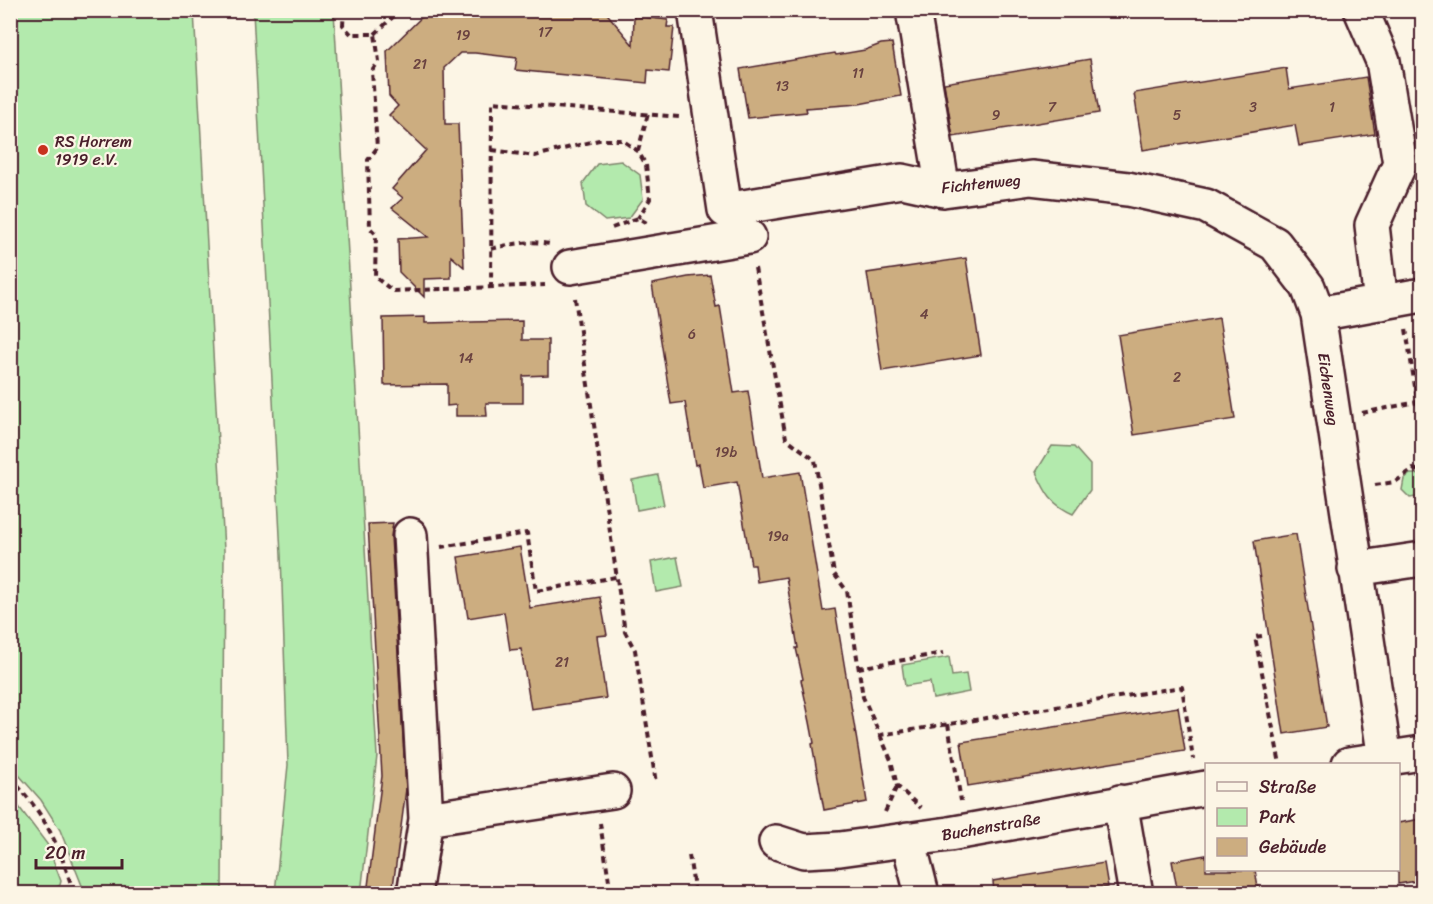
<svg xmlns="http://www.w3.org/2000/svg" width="1433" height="904" viewBox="0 0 1433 904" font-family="Sriracha,sans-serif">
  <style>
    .green { fill: #b3eaad; stroke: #7e846c; stroke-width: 1.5 }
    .building { fill: #ccad80; stroke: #4a1f2b; stroke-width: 1.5 }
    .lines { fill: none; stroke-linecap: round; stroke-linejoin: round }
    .minor-casing { stroke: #4a1f2b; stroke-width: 38 }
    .path { stroke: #4a1f2b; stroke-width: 4; stroke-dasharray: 6 4.5; stroke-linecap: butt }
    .minor { stroke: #fcf5e5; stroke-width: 33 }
    .poi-dot { fill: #c8321e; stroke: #fcf5e5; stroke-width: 2 }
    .labels { text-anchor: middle; stroke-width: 4.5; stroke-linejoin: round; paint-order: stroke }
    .number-label { font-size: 14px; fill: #6a4240 }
    .poi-label { font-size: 16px; fill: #4a1f2b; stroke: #fcf5e5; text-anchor: start }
    .street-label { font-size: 16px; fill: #4a1f2b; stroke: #fcf5e5 }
  </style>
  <rect width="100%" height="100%" fill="#fcf5e5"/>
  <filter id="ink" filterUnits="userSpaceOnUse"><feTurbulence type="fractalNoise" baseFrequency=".0167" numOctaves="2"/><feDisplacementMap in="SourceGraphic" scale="12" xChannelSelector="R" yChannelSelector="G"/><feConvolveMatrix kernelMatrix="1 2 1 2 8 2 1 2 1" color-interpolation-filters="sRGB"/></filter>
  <g filter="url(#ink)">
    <path class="green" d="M10 11H194L224 550 222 893H85L60 830 41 800 11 766Z
      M253 11H334L377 756 361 893H275L288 765 281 555Z
      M621 161 640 175 643 199 629 218 605 221 586 206 583 183 597 164Z
      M1052 446 1074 447 1090 465V490L1073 514C1051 504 1046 494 1036 472Z
      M1410 474H1417L1422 477V496L1410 498 1402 490 1404 479Z
      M658 475 664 505 637 510 632 480Z
      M677 557 683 587 656 592 651 562Z
      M949 657 952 676 966 674 969 692 933 699 930 682 905 686 902 665Z
      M10 795 47 844 61 881 60 885C46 895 27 894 11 893Z"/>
    <path class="building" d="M429 10H604L633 45 634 16 668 20 667 27H674L669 72 648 70 647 83 515 70 517 58 475 53H460L444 68 445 124H458L464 267 451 256V278L424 279V297L399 272 398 239 428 237 392 208 403 198 392 189 426 150 389 115 398 106 389 96 387 51Z
      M892 43 901 96 859 104 806 108 807 112 748 118 740 69 835 53 836 55 865 50 881 44Z
      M1090 59 1099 113 953 137 944 83Z
      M1286 68 1289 89 1366 77 1375 134 1299 146 1295 125 1143 150 1134 93Z
      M966 258 981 355 882 371 867 273Z
      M710 275 716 307 720 306 734 393 748 391 762 478 800 472 823 611 835 609 867 802 824 810 812 744 814 743 810 722 801 680 803 679 796 648H798L786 577 757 582 755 565H751L737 482 703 488 699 464 695 465 685 402 671 404 652 284 688 277Z
      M425 317V323L522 321V340H548V375L523 376V403H486L487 416H456V405L447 406V384L384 385 383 318Z
      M1219 318 1235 419 1134 435 1118 335Z
      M393 523 391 536 406 789 392 894H367L382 776 368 524Z
      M1296 534 1327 727 1284 734 1254 541Z
      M520 547 530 608 600 597 607 635 597 636 606 698 531 709 521 649 510 650 504 612 468 618 458 557Z
      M1178 707 1185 751 968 786 961 742Z
      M1422 819V880L1398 884V823Z
      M1206 855V870H1255L1259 894H1178L1172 861Z
      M1104 863 1108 887 1072 894H994L993 881Z"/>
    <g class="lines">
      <defs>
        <path id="minor" d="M695 10 725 210 902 181 943 190 1031 178 1128 189 1206 206 1275 244 1308 287 1318 314 1385 759
          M913 10 943 190
          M1361 10 1383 61 1400 163 1372 225 1381 303
          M570 267 749 237
          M1318 314 1422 295
          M410 535 426 819 414 894
          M1355 569 1422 559
          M1349 764 1422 753
          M1120 802 1136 894
          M426 819 613 791
          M908 839 922 894
          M776 842 804 851 840 849 949 834 1206 788"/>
      </defs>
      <use href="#minor" class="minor-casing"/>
      <path class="path" d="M344 10 343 25 351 34H375L379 61 372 71 377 148 368 160 370 228 376 234 375 277 393 291 545 285
        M375 34 400 10
        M492 150 535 156 599 140H622L638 151 646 165 650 199 638 218
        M638 151 648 114
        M612 228 638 218 647 223
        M491 249C511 244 530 240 550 244
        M755 268 786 438 815 460 834 574 847 591 863 697 880 735 1182 687 1193 759
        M491 288 492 102 680 117
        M575 298 625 632 635 650 656 783
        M1406 329 1420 419 1422 422
        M1362 413 1417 402
        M1375 485 1395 482 1413 469 1422 472
        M441 547 527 533 536 591 616 577
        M1262 636 1255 637 1280 764
        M858 668 943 653
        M948 724 961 801
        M880 735 891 760 897 786 921 808
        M10 778C45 813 60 847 74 894
        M885 812 897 786
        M600 823 611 894
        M689 855 695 894
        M63 894 73 891"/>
      <use href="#minor" class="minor"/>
    </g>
  </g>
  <circle class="poi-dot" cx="43" cy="150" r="6"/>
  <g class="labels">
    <g class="number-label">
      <text x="545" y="37">17</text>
      <text x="463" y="40">19</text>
      <text x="420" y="69">21</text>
      <text x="858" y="78">11</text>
      <text x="782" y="91">13</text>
      <text x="1052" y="112">7</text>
      <text x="1253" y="112">3</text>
      <text x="1332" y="112">1</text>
      <text x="996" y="120">9</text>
      <text x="1177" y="120">5</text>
      <text x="924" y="319">4</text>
      <text x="692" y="339">6</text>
      <text x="466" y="363">14</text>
      <text x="1177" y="382">2</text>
      <text x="726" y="457">19b</text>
      <text x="778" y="541">19a</text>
      <text x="562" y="667">21</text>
    </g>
    <g class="poi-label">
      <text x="55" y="147">RS Horrem<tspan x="55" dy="18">1919 e.V.</tspan></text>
    </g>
    <g class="street-label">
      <text transform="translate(981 183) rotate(-6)" y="6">Fichtenweg</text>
      <text transform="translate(1329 389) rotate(82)" y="6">Eichenweg</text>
      <text transform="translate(991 826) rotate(-10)" y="6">Buchenstraße</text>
    </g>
  </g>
  <rect width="1433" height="904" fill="none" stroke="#fcf5e5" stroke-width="36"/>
  <rect x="18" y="18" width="1397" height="868" fill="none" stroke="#4a1f2b" stroke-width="2" filter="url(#ink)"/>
  <rect x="1205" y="763" width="195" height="108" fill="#fcf5e5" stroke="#b59f9b" stroke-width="1.5"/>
  <rect x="1217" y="782" width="30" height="9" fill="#fcf5e5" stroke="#b59f9b" stroke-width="1.5"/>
  <text x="1259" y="793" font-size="18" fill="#4a1f2b">Straße</text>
  <rect x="1217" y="808" width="30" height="18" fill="#b3eaad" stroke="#b59f9b" stroke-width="1.5"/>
  <text x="1259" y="823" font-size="18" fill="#4a1f2b">Park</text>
  <rect x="1217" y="838" width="30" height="18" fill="#ccad80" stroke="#b59f9b" stroke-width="1.5"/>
  <text x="1259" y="853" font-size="18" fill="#4a1f2b">Gebäude</text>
  <path d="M36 859v9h86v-9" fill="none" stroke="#4a1f2b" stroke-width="3"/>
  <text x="45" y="859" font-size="18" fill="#4a1f2b" stroke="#fcf5e5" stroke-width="4.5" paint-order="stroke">20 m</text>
</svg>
